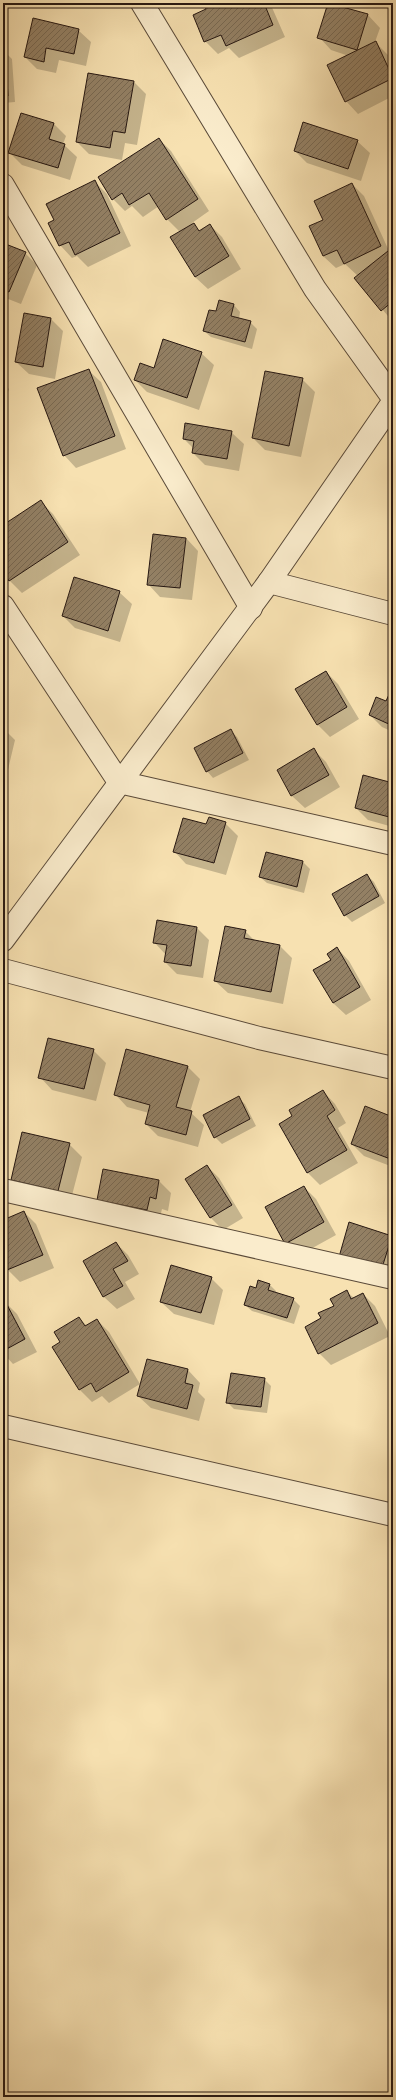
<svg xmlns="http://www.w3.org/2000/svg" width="396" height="2100" viewBox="0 0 396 2100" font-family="'IM FELL Great Primer',serif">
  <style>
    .shadow { fill: #0003 }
    .building { fill: url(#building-hatch); stroke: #261711 }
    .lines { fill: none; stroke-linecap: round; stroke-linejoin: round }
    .minor-casing { stroke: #5a4a39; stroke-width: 24 }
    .tertiary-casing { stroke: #5a4a39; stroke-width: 24 }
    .minor { stroke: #faeccc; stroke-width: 22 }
    .tertiary { stroke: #faeccc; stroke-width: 22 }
  </style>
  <defs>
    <pattern id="building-hatch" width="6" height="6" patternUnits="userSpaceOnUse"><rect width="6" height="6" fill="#938064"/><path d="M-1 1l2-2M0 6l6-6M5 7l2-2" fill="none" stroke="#786851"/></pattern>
  </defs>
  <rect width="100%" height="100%" fill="#f7e1b1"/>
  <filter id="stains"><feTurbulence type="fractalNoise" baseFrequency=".005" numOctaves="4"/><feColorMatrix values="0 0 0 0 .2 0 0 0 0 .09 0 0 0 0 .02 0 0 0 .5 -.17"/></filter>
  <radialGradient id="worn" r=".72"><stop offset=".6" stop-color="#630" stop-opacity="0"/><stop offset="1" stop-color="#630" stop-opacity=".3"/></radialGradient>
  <path class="shadow" d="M3 3H17L8 8Z
    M205 3H270L285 37 239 58 229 48 218 54 205 41 208 9Z
    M329 3 368 15 380 28 375 42 388 55 393 65V96L358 114 346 101 349 56 331 50 319 37Z
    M78 30 91 42 86 66 59 60 56 73 37 69 25 57Z
    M5 52 12 59 15 102 3 103V53Z
    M134 82 146 94 137 145 125 143 122 160 89 154 77 142Z
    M22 114 54 124 66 136 63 144 77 157 70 180 22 165 10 153Z
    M159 139 171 151 209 211 192 223 200 231 210 225 222 237 241 269 208 289 195 277 172 238 180 232 167 219 159 206 143 217 132 206 125 211 113 199Z
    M357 141 370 153 361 181 307 163 295 151Z
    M94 181 107 194 131 246 88 267 77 256 72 258 60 245 55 221Z
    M352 184 364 196 389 251 393 248V322L356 278 358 276 345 264 336 268 323 256 324 220Z
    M3 244 25 253 37 265 21 304 3 297Z
    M234 305 240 312 239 319 250 322 257 329 252 349 211 337 204 331 217 313Z
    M51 319 63 331 55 379 29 374 16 362Z
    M201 353 214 365 199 410 147 392 135 380 154 369Z
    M88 370 101 382 126 449 76 468 64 455Z
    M302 379 315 392 301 457 265 450 253 438Z
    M3 383 9 389 3 406Z
    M231 432 244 444 239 471 205 465 193 453 194 449 184 439Z
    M41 502 53 514 80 555 22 593 9 580 3 570V526Z
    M186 538 198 551 192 600 160 597 148 584Z
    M119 592 132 604 120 642 75 628 63 616Z
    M326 672 338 684 359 719 330 737 318 725 297 689Z
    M393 688V732L382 727 370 715 387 702Z
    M3 728 15 740 6 778 3 777Z
    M230 730 237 737 249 760 213 778 207 771Z
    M314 750 326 762 340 787 305 808 292 796 278 771Z
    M393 784V827L368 820 356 808Z
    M225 823 238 836 226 875 186 864 174 851Z
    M267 853 303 862 310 869 304 893 267 883 260 877Z
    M367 875 374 882 385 903 352 922 345 915Z
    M197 928 209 940 203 978 177 974 165 962 166 955 154 942Z
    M245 931 255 941 280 946 292 958 283 1004 228 993 215 981Z
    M337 948 349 961 371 1000 346 1015 333 1003 315 970 332 960Z
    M93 1050 106 1063 96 1101 52 1090 40 1077Z
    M187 1066 200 1079 190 1112 204 1125 198 1147 158 1136 146 1124 149 1113 127 1107 115 1094Z
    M323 1091 335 1104 346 1123 338 1128 358 1163 320 1185 308 1173 280 1124 294 1116Z
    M238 1098 245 1104 256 1126 222 1144 215 1137Z
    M393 1118V1167L364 1156 352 1144Z
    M69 1144 82 1157 70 1203 24 1192 12 1180Z
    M207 1166 219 1178 243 1218 223 1230 211 1218 186 1179Z
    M159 1181 171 1193 168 1211 162 1209 159 1221 111 1212 99 1200Z
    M304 1187 316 1199 336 1235 298 1256 286 1244Z
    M24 1212 36 1224 54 1268 20 1282 8 1270 3 1259V1221Z
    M391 1237 393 1238V1283L352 1269Z
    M116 1243 128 1255 139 1274 125 1282 135 1299 117 1309 104 1297 84 1261Z
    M211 1278 223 1290 214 1325 174 1314 161 1302Z
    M270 1285 276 1291V1294L293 1299 300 1306 294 1324 252 1311 245 1305 256 1289Z
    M346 1291 354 1298 363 1294 375 1306 390 1336 331 1365 319 1353 322 1319Z
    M5 1302 17 1314 37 1352 13 1364 3 1353V1303Z
    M79 1318 87 1326 97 1320 109 1332 140 1384 109 1403 102 1396 92 1402 79 1389 61 1343Z
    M148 1360 188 1370 200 1383 198 1392 205 1399 199 1421 151 1408 138 1396Z
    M264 1379 271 1386 267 1413 234 1409 227 1402Z"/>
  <path class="building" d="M204 3H264L273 25 226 46 221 35 204 42 193 15 206 9Z
    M328 3 368 14 357 50 317 38Z
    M33 18 79 29 74 54 46 48 44 62 24 57Z
    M376 41 393 78 345 102 327 65Z
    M5 51 8 96H3V52Z
    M88 73 134 81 125 133 113 131 110 148 76 142Z
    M21 113 54 123 49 139 65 144 58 168 8 153Z
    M303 122 358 140 348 169 294 151Z
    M159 138 198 199 166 220 149 193 129 205 122 193 112 200 98 177Z
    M95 180 120 233 75 255 69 242 59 246 48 223 54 220 46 204Z
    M352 183 381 246 344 264 337 250 323 256 309 226 323 220 314 201Z
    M194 223 199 231 210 224 229 256 195 277 170 237Z
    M3 243 26 252 9 292 3 290Z
    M393 247V301L381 311 354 278Z
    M219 300 234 304 231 316 251 321 245 342 203 331 209 310 216 311Z
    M24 313 51 318 43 367 15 362Z
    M163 339 202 352 187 398 134 380 140 363 154 368Z
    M89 369 115 436 63 456 37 388Z
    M265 371 303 378 289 446 252 438Z
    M185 423 232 431 227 459 192 453 194 441 183 439Z
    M41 500 68 542 9 581 3 572V525Z
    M153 534 186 538 180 588 147 585Z
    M74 577 120 591 108 631 62 616Z
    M326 671 347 707 317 725 295 689Z
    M393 686V726L369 715 376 697 386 701Z
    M231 729 243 753 206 772 194 748Z
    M314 748 329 775 291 796 277 770Z
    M363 775 393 783V818L355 808Z
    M209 817 226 822 214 863 173 852 183 818 206 824Z
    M266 852 303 861 297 887 259 877Z
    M367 874 379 896 344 916 332 894Z
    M157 920 197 927 191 966 164 962 167 945 153 943Z
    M225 926 246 930 244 938 280 945 271 992 214 981Z
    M337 947 360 987 333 1003 313 970 331 960 327 954Z
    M48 1038 94 1049 84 1089 38 1078Z
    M126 1049 188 1066 176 1107 192 1111 186 1135 145 1124 150 1105 114 1095Z
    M323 1090 335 1110 327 1116 347 1150 307 1173 279 1124 292 1116 289 1110Z
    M239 1096 250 1119 214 1138 203 1115Z
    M365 1106 393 1117V1160L351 1144Z
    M22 1132 70 1143 58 1191 11 1180Z
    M207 1165 232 1205 210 1218 185 1179Z
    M103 1169 159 1180 156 1199 150 1197 147 1210 97 1200Z
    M304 1186 324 1222 285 1244 265 1207Z
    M24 1211 43 1255 7 1270 3 1262V1220Z
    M349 1222 392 1236 381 1271 339 1257Z
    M116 1242 128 1261 113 1269 123 1286 103 1297 83 1261Z
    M171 1265 212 1277 201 1313 160 1302Z
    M258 1280 270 1284 268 1290 294 1298 287 1318 244 1305 250 1286 256 1288Z
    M347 1290 351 1299 363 1293 378 1323 318 1354 305 1327 321 1318 318 1313 334 1306 330 1299Z
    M5 1301 25 1339 3 1351V1302Z
    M79 1317 85 1326 97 1319 129 1372 96 1392 91 1383 79 1390 52 1347 60 1342 54 1332Z
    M147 1359 188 1369 185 1383 193 1385 187 1409 137 1396Z
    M231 1373 265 1378 261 1407 226 1403Z"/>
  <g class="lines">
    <defs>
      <path id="minor" d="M142 3 315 289 393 398
        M3 185 251 608
        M269 582 393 614
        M3 606 119 782 393 844
        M3 970 259 1038 393 1068
        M3 1190 393 1278"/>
      <path id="tertiary" d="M3 940 269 582 393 402
        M3 1426 393 1515"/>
    </defs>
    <use href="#minor" class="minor-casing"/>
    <use href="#tertiary" class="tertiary-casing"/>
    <use href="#minor" class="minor"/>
    <use href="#tertiary" class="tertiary"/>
  </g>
  <rect width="396" height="2100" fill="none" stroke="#f7e1b1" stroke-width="16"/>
  <rect x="4" y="4" width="388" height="2092" fill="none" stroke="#261711" stroke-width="2"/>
  <rect x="8" y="8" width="380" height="2084" fill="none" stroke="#261711"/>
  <rect width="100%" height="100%" filter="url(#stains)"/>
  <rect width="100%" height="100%" fill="url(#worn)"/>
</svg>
